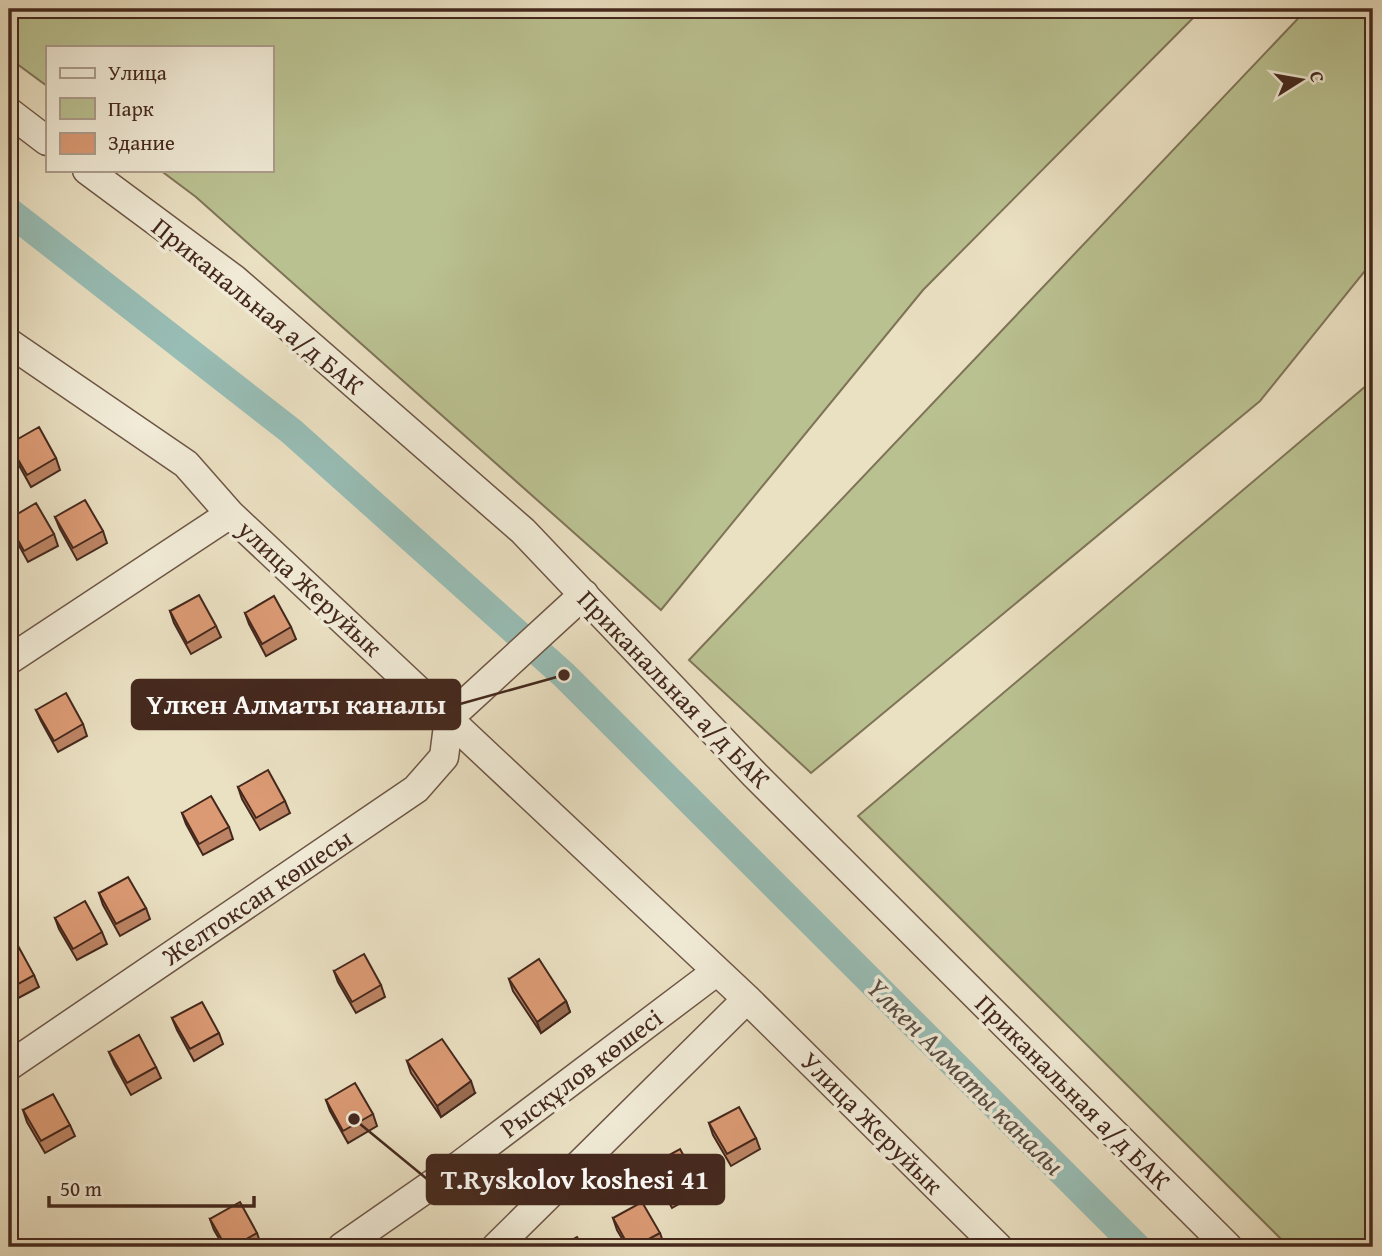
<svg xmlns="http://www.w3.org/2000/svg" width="1382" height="1256" viewBox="0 0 1382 1256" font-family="'Gentium Book Plus',serif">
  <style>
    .green { fill: #bac191; stroke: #7f7457; stroke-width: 2 }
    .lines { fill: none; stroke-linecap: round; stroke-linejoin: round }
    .canal { stroke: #98bdb5; stroke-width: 28 }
    .minor-casing { stroke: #6e5646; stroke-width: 31 }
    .minor { stroke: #f1ebd7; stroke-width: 28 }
    .wall { fill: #bc8464; stroke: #44281d; stroke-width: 2 }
    .shaded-wall { fill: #996c51; stroke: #44281d; stroke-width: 2 }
    .building { fill: #db9a74; stroke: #44281d; stroke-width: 2 }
    .labels { text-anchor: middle; stroke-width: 7; stroke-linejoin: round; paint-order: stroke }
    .street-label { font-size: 26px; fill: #44281d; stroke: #f1ebd7 }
    .water-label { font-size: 28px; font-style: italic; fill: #594d43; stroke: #f1ebd7 }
    .leader { fill: none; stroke: #44281d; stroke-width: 2.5 }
    .callout-dot { fill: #44281d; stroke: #f1ebd7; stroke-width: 2.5 }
    .callout { fill: #44281d; stroke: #44281d; stroke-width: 2.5 }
    .callout-label { font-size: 28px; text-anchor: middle; font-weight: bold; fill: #fff }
  </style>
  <rect width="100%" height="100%" fill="#eae0c2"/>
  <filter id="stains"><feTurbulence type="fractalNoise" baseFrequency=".00286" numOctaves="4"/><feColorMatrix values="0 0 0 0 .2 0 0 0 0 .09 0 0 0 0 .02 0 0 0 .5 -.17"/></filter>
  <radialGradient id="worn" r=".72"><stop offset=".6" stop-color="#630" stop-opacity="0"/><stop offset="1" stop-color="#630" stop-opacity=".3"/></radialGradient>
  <path class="green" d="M9 9H1202L923 290 661 610 196 197 160 170H271V47H47V86L9 58Z
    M1307 9H1373V261L1260 401 811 773 689 660Z
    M1373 380V1247H1289L858 816Z"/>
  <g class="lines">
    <path class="canal" d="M9 211 291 431 564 675 1137 1247"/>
    <defs>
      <path id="minor" d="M9 112 47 141
        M87 170 234 279 523 531 755 775 1228 1247
        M9 343 186 464 230 514 747 999 998 1247
        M9 660 230 514
        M9 1066 416 789 444 757 449 718 584 594
        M342 1247 460 1165 717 971
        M496 1247 747 999"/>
    </defs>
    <use href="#minor" class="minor-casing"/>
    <use href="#minor" class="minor"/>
  </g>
  <path class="wall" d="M9 444 56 458 60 470 31 487 14 456Z
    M55 517 103 531 107 543 77 560 60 529Z
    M9 519 54 534 58 546 28 562 11 531 9 526Z
    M170 611 216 626 221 637 191 654 174 623Z
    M245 613 291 627 296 639 266 656 249 624Z
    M36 710 83 724 87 736 58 752 41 721Z
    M238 787 285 801 290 813 260 830 242 799Z
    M182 813 229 827 233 839 203 855 186 824Z
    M99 893 146 908 150 919 120 936 103 905Z
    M55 918 102 932 107 944 77 960 59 929Z
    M9 948 34 975 39 987 9 1003Z
    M334 971 381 985 385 997 356 1013 338 982Z
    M509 979 566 1001 570 1012 541 1033 513 991Z
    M172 1018 219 1033 223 1044 194 1061 177 1030Z
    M109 1052 156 1067 161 1078 131 1095 114 1064Z
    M407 1061 475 1093 441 1117 411 1073Z
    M326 1100 373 1114 377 1126 348 1143 330 1111Z
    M23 1110 70 1125 75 1136 45 1153 27 1122Z
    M709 1123 756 1138 760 1149 731 1166 713 1135Z
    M9 1153 17 1173 9 1178Z
    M651 1165 697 1180 702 1191 672 1208 655 1177Z
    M613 1218 660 1233 664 1244 659 1247H627L617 1230Z
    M210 1219 257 1233 261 1245 257 1247H224L214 1230Z"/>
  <path class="shaded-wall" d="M566 1001 570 1012 541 1033 537 1022Z
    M471 1081 475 1093 441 1117 437 1106Z"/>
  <path class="building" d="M39 427 56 458 27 475 9 444Z
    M85 500 103 531 73 548 55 517Z
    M36 503 54 534 24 551 9 524V519Z
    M199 595 216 626 187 643 170 611Z
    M274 596 291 627 262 644 245 613Z
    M66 693 83 724 54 741 36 710Z
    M268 770 285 801 256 818 238 787Z
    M211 796 229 827 199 844 182 813Z
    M128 877 146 908 116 924 99 893Z
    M85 901 102 932 73 949 55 918Z
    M17 944 34 975 9 989V948Z
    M364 954 381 985 352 1002 334 971Z
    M539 959 566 1001 537 1022 509 979Z
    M202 1002 219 1033 190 1049 172 1018Z
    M139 1035 156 1067 127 1083 109 1052Z
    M442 1039 471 1081 437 1106 407 1061Z
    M355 1083 373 1114 343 1131 326 1100Z
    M53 1094 70 1125 41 1141 23 1110Z
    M739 1107 756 1138 727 1154 709 1123Z
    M680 1149 697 1180 668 1196 651 1165Z
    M9 1153 13 1161 9 1164Z
    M240 1202 257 1233 232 1247H226L210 1219Z
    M642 1202 660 1233 634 1247H629L613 1218Z
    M577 1237 583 1247H559Z"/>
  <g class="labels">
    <g class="street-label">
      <text transform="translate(258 306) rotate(39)" y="9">Приканальная а/д БАК</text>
      <text transform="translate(310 588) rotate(43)" y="9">улица Жеруйык</text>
      <text transform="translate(674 689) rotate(46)" y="9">Приканальная а/д БАК</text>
      <text transform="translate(257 897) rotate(-34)" y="9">Желтоксан көшесы</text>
      <text transform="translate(581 1073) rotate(-37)" y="9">Рысқұлов көшесі</text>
      <text transform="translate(1073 1092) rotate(45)" y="9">Приканальная а/д БАК</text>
      <text transform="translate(872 1123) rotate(45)" y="9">Улица Жеруйык</text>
    </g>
    <g class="water-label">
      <text transform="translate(966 1076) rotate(45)" y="10">Үлкен Алматы каналы</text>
    </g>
  </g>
  <path class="leader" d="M564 675L460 704M354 1119L427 1179"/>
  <g class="callout-dot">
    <circle cx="564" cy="675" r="7"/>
    <circle cx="354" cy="1119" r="7"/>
  </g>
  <g class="callout">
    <rect x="132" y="680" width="328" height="49" rx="7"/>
    <rect x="427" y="1155" width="297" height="49" rx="7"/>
  </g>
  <g class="callout-label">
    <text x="296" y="714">Үлкен Алматы каналы</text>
    <text x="575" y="1189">T.Ryskolov koshesi 41</text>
  </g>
  <rect width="1382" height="1256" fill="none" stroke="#eae0c2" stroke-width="35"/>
  <rect x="10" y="10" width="1361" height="1235" fill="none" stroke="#44281d" stroke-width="3.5"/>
  <rect x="18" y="18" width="1347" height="1221" fill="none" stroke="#44281d" stroke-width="2"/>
  <rect x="46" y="46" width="228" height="126" fill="#f1ebd7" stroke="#ac9d8d" stroke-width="2"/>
  <rect x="60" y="68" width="35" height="10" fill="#f1ebd7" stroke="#ac9d8d" stroke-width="2"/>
  <text x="108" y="80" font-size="21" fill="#44281d">Улица</text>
  <rect x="60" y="98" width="35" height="21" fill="#bac191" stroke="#ac9d8d" stroke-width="2"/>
  <text x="108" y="116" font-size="21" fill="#44281d">Парк</text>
  <rect x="60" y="133" width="35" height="21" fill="#db9a74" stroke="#ac9d8d" stroke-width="2"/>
  <text x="108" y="150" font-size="21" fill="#44281d">Здание</text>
  <g transform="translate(1301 80) rotate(79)" stroke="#f1ebd7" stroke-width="5" paint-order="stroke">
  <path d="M0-5L12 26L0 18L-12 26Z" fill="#44281d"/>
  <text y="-10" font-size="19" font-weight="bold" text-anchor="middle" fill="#44281d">С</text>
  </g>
  <path d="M49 1196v10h205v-10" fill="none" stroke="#44281d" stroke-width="3.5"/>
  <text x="60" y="1196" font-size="21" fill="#44281d" stroke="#f1ebd7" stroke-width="5" paint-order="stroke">50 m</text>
  <rect width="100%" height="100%" filter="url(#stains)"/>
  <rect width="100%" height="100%" fill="url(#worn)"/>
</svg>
